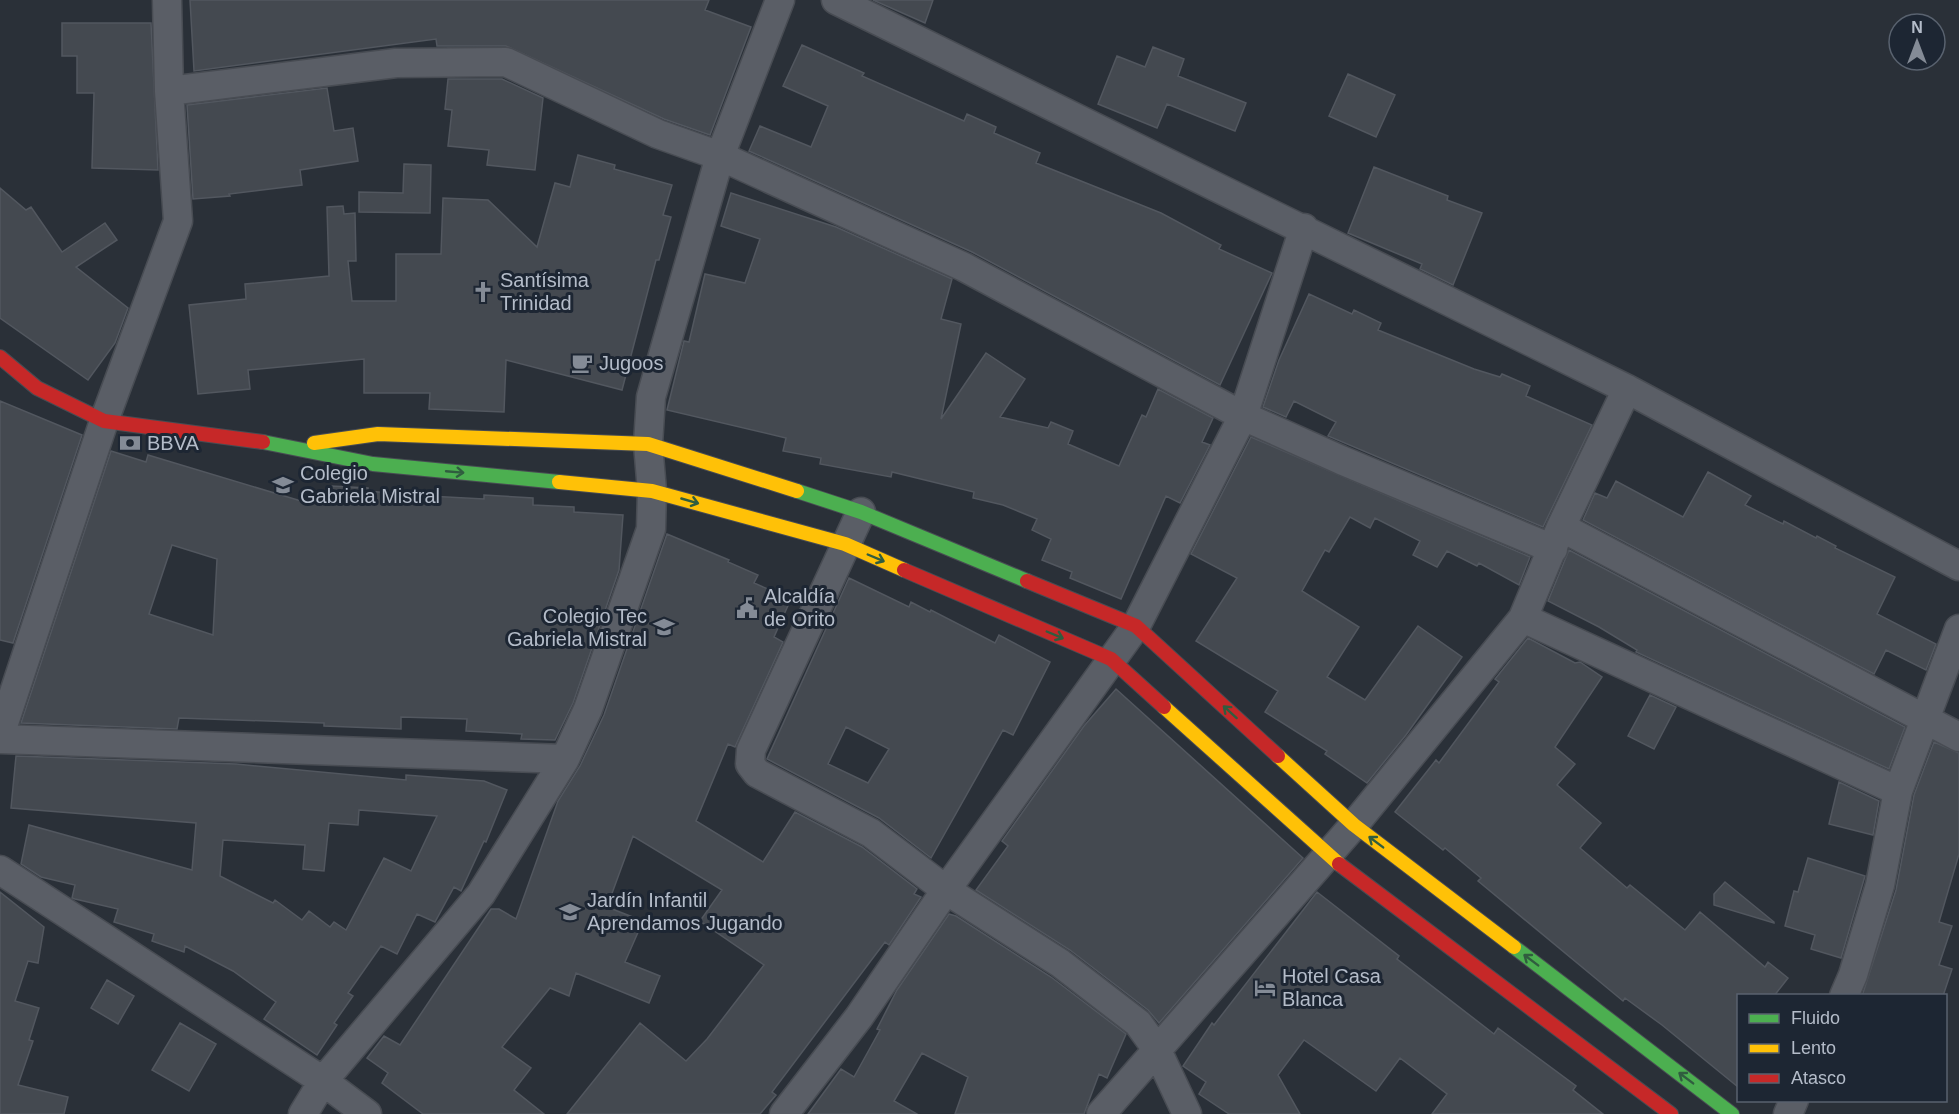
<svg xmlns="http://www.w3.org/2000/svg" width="1959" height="1114" viewBox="0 0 1959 1114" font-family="Helvetica,sans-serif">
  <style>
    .building { fill: #444950; stroke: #52575f; stroke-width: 1.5; fill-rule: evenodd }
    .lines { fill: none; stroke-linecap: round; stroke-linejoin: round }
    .street-casing { stroke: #484c53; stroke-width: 31 }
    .fast-casing { stroke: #484c53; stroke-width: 16 }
    .slow-casing { stroke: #484c53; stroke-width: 16 }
    .jam-casing { stroke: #484c53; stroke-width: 16 }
    .street { stroke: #5a5e66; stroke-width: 28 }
    .fast { stroke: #4caf50; stroke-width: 14 }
    .slow { stroke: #ffc107; stroke-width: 14 }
    .jam { stroke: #c62828; stroke-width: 14 }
    .oneway { stroke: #305d3f }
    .labels { text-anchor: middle; stroke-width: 6; stroke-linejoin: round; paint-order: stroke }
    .poi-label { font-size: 20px; fill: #b4bcc9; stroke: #1d2633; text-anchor: start }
  </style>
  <rect width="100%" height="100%" fill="#2a3038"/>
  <path class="building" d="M190 0H709L705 10 751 27 710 135 664 119 506 46H437L436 39 194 71Z
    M873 0H933L925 23Z
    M62 23H151L158 170 92 168 94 93H77V56H62Z
    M802 45 864 73 862 76 964 121 967 114 996 127 994 133 1040 153 1036 163 1161 213 1221 245 1219 249 1272 273 1220 385 972 252 749 151 760 126 811 147 828 106 783 86Z
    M1153 47 1184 59 1178 76 1246 103 1235 131 1167 104 1157 128 1098 104 1117 56 1145 67Z
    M1348 74 1395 95 1376 137 1329 116Z
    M448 79H502L543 98 535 170 487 165 489 150 448 146 452 110 445 109Z
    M327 88 334 131 353 128 358 161 300 170 302 185 229 194 230 196 193 199 187 105Z
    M578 155 615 165 614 169 672 185 663 215 671 217 659 260H656L622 390 506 360 504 412 429 409 430 393H364V359L248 370 250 389 198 394 189 305 246 299 245 284 329 276 327 207 343 206 344 214 355 213 356 261H348L352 301H396V254H441L443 198 488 200 537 247 555 183 570 187Z
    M404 164 431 165 430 213 359 212V192L403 193Z
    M1374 167 1448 196 1447 200 1482 213 1453 285 1420 269 1422 264 1348 233Z
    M0 188 26 210 31 207 62 252 105 223 117 240 76 267 128 308 115 343 88 380 0 318Z
    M731 193 836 227 952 279 941 319 961 324 941 419 986 353 1025 379 1000 417 1048 428 1051 422 1073 431 1068 444 1119 466 1142 415 1146 417 1158 389 1213 418 1202 442 1210 445 1180 503 1166 496 1121 599 1070 578 1072 572 1042 560 1051 539 1032 530 1037 519 1003 505 973 498 974 492 892 472 891 477 820 464 821 458 783 451 786 438 667 410 684 341 689 342 705 274 745 283 760 239 721 226Z
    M1309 294 1352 314 1354 310 1381 323 1378 330 1474 369 1500 377 1502 374 1530 386 1526 396 1592 425 1543 527 1328 436 1336 422 1294 401 1286 417 1263 407 1279 360Z
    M0 401 82 435 13 643 0 640Z
    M1251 437 1530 557 1519 585 1479 563 1477 566 1447 551 1437 567 1413 555 1420 541 1375 518 1370 528 1350 517 1329 552 1325 550 1302 591 1359 627 1327 677 1365 700 1418 626 1462 657 1406 735 1367 783 1325 754 1327 751 1265 712 1278 691 1196 641 1237 578 1191 554Z
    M111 451 146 462 148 455 301 501V492L332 493V486L368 488V491L410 495 484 499V495L533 498V505L574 507V512L623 515 619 570 573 703 555 740 521 739 522 734 466 731 467 719 401 717V729L324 726V723L179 718 177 729 21 723ZM172 545 217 559 213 635 149 614Z
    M1708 472 1751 496 1745 505 1783 524 1784 521 1816 538 1817 536 1836 546 1835 548 1895 577 1877 614 1936 644 1926 670 1886 650 1874 674 1583 520 1595 493 1607 498 1616 481 1683 517Z
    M667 534 729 560 728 562 758 575 754 583 791 599 774 637 783 642 735 747 728 744 696 821 763 862 795 812 862 847 917 889 914 894 921 897 889 945 885 942 772 1092 776 1095 760 1114H567L640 1023 686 1061 707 1039 764 965 700 921 722 890 633 836 607 907 643 921 625 962 660 976 649 1003 576 973 569 996 550 988 502 1047 531 1068 514 1090 544 1114H423L382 1083 388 1073 367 1058 384 1036 400 1045 491 909H499L516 919 558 801 580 766 604 715Z
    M1569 550 1905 727 1889 769 1636 652 1637 650 1599 627 1548 601Z
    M849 578 909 607 911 602 930 612 931 610 995 643 999 635 1050 662 1013 735 1003 730 931 858 879 818 767 759ZM846 727 889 749 868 783 828 764Z
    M1528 638 1575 663 1580 662 1602 677 1555 747 1575 764 1557 785 1601 823 1580 848 1627 888 1630 885 1685 930 1700 912 1765 967 1768 962 1788 978 1774 996H1738V1087L1662 1025 1625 998 1623 1001 1478 881 1481 878 1445 848 1443 850 1395 812 1436 760 1439 763 1499 682 1495 679Z
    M1116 689 1303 858 1159 1023 1148 1010 1070 950 976 890 1008 846 1002 841 1084 726Z
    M1650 695 1676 707 1654 749 1628 736Z
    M1934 742 1959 753V854L1939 922 1952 926 1939 965 1952 969 1943 996H1862L1896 890 1914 795Z
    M16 756 236 764 406 780V775L484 781 507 790 486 842 484 841 461 891 454 887 435 922 417 914 397 954 381 946 348 993 353 996 334 1023 337 1025 317 1055 264 1019 276 1002 233 971 185 946 184 952 152 941 154 934 114 922 118 909 75 899 72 898 75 885 41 877 21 864 29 825 192 870 196 823 11 808ZM359 810 437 816 411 871 384 858 346 930 334 922 330 927 309 911 302 920 275 900 273 903 220 876 223 840 305 845 303 869 324 871 329 823 358 825Z
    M1839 782 1879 801 1873 835 1829 824Z
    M1808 858 1865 876 1841 958 1811 949 1815 935 1785 926 1794 891 1798 892Z
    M1725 882 1774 922V923L1714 905V894Z
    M0 892 44 927 38 963 28 961 15 1001 39 1008 29 1040 33 1041 18 1085 68 1097 64 1114H0Z
    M1317 892 1399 956 1397 959 1494 1034 1498 1028 1576 1086 1573 1090 1603 1114H1432L1447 1094 1400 1058 1376 1091 1304 1040 1278 1075 1300 1114H1229L1199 1094 1206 1082 1183 1066 1212 1023 1214 1025Z
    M949 914 956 916 1051 977 1126 1034 1107 1078 1099 1074 1084 1114H955L968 1077 922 1053 894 1101 917 1114H808L841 1069 854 1077 880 1030 877 1029 897 990Z
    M107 980 134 996 118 1024 91 1008Z
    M180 1023 216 1044 189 1091 152 1070Z"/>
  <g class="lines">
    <defs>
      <path id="street" d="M836 0 1627 389 1959 566
        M169 91 396 63 506 62 658 134 720 156 964 267 1243 416 1341 460 1553 549
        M861 512 751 750 750 764 757 773 871 833 946 890 1060 963 1138 1023 1156 1048 1187 1114
        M1561 527 1959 737
        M1523 618 1898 791
        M0 735 104 421 178 221 169 91 167 0
        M0 739 565 759
        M0 870 323 1081 367 1114
        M1844 996 1853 975 1880 885 1898 791 1959 629
        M303 1114 323 1081 481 894 565 759 588 709 651 529 652 491 648 444 651 397 720 156 780 0
        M784 1114 859 1017 946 890 1136 626 1243 416 1304 228
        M1101 1114 1354 825 1523 618 1561 527 1627 389
        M1788 1114 1794 1100"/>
      <path id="fast" d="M263 442 373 464 559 482
        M797 491 861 512 1027 581
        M1514 947 1732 1114"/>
      <path id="slow" d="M314 443 378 434 648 444 797 491
        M559 482 652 491 845 544 904 570
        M1164 707 1339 864
        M1278 756 1354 825 1514 947"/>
      <path id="jam" d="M0 357 37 388 104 421 263 442
        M904 570 1111 659 1164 707
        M1027 581 1136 626 1278 756
        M1339 864 1671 1114"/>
    </defs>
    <use href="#street" class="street-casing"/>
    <use href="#fast" class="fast-casing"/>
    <use href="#slow" class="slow-casing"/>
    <use href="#jam" class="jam-casing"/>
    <use href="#street" class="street"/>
    <use href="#fast" class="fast"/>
    <use href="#slow" class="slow"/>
    <use href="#jam" class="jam"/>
  </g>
  <defs><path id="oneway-shaft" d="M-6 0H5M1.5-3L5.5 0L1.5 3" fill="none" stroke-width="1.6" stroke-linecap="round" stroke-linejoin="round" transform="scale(1.5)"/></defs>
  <g class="oneway">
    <use href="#oneway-shaft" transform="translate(455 472) rotate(5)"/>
    <use href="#oneway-shaft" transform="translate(690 501) rotate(16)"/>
    <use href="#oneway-shaft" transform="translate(876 558) rotate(23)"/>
    <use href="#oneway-shaft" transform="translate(1055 635) rotate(23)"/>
    <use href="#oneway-shaft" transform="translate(1230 712) rotate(-138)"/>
    <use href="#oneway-shaft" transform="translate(1376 842) rotate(-143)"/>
    <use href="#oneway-shaft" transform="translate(1531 960) rotate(-143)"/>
    <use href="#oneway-shaft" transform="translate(1686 1078) rotate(-143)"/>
  </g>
  <defs>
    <symbol id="church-bare" viewBox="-9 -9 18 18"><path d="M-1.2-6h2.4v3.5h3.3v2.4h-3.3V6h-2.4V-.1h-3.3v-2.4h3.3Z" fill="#848b96" stroke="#1d2633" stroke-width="2.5" paint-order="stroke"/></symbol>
    <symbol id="cafe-bare" viewBox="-9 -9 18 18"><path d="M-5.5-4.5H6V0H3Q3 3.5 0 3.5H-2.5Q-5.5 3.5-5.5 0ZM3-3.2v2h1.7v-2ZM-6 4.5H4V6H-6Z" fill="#848b96" stroke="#1d2633" stroke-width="2.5" paint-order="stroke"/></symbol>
    <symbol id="bank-bare" viewBox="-9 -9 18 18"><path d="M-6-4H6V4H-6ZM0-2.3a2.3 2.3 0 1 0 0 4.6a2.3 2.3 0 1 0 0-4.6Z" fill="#848b96" stroke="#1d2633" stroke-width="2.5" paint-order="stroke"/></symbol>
    <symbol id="school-bare" viewBox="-9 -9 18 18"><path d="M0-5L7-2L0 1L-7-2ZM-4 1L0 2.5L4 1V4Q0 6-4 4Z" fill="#848b96" stroke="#1d2633" stroke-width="2.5" paint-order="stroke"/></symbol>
    <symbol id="civic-bare" viewBox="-9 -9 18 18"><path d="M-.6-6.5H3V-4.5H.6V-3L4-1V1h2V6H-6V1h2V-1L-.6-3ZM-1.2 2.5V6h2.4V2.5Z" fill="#848b96" stroke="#1d2633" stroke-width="2.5" paint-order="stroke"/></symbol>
    <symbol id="hotel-bare" viewBox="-9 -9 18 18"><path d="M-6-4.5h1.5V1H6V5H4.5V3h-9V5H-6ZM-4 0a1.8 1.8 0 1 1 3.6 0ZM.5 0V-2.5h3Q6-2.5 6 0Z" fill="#848b96" stroke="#1d2633" stroke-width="2.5" paint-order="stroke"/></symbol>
  </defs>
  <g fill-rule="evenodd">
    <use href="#church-bare" x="468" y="277" width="30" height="30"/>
    <use href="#cafe-bare" x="567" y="348" width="30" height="30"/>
    <use href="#bank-bare" x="115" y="428" width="30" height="30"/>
    <use href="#school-bare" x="268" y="470" width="30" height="30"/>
    <use href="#civic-bare" x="732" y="593" width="30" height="30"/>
    <use href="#school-bare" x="649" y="612" width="30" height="30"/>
    <use href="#school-bare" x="555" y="897" width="30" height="30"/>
    <use href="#hotel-bare" x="1250" y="973" width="30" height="30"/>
  </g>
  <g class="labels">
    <g class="poi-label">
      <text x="500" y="287">Santísima<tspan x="500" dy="23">Trinidad</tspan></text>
      <text x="599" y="370">Jugoos</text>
      <text x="147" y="450">BBVA</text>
      <text x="300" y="480">Colegio<tspan x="300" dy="23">Gabriela Mistral</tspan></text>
      <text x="764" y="603">Alcaldía<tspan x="764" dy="23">de Orito</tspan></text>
      <text x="647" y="623" text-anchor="end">Colegio Tec<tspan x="647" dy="23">Gabriela Mistral</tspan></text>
      <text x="587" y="907">Jardín Infantil<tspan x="587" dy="23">Aprendamos Jugando</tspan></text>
      <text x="1282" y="983">Hotel Casa<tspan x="1282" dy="23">Blanca</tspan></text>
    </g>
  </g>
  <rect x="1737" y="994" width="210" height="108" fill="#1d2633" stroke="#59626f" stroke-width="1.5"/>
  <rect x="1749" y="1014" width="30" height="9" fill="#4caf50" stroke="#59626f" stroke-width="1.5"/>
  <text x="1791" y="1024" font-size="18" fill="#b4bcc9">Fluido</text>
  <rect x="1749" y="1044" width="30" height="9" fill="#ffc107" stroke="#59626f" stroke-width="1.5"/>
  <text x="1791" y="1054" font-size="18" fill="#b4bcc9">Lento</text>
  <rect x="1749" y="1074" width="30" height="9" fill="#c62828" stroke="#59626f" stroke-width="1.5"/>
  <text x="1791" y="1084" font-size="18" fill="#b4bcc9">Atasco</text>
  <g transform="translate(1917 42)"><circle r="28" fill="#1d2633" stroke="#59626f" stroke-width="1.5"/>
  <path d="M0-4.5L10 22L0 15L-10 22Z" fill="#848b96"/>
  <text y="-9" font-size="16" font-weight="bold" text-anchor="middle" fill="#b4bcc9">N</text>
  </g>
</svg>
